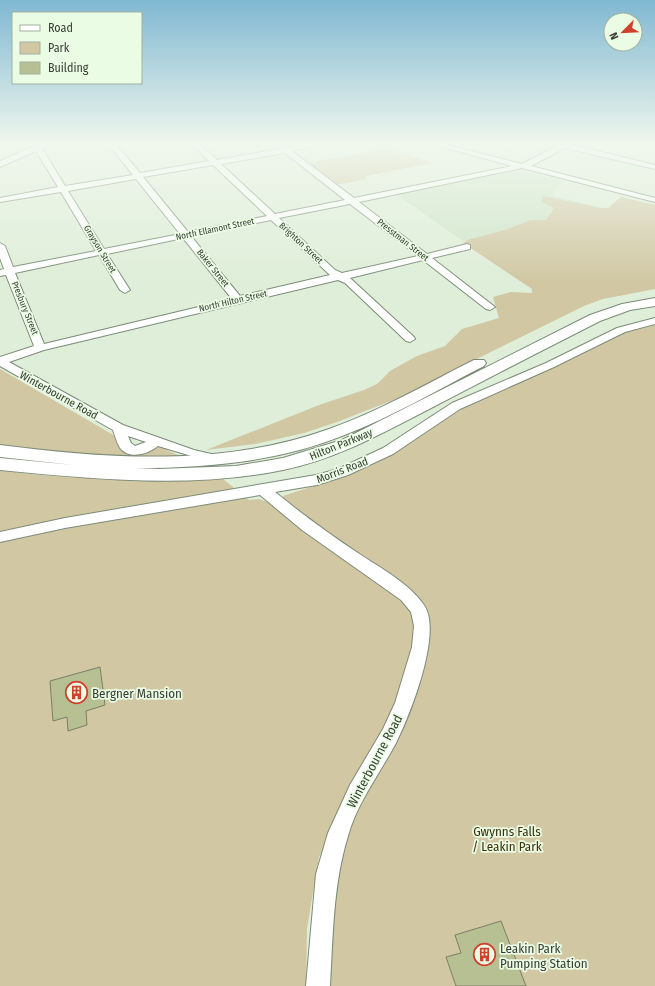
<svg xmlns="http://www.w3.org/2000/svg" width="655" height="986" viewBox="0 0 655 986" font-family="'Fira Sans Condensed',sans-serif">
  <style>
    .built { fill: #cfe4c8 }
    .green { fill: #d1c7a3 }
    .building { fill: #b7c092; stroke: #7a7e67 }
    .lines { fill: none; stroke-linecap: round; stroke-linejoin: round }
    .minor-casing { stroke: #7c8b77; stroke-width: 2 }
    .major-casing { stroke: #7c8b77; stroke-width: 2 }
    .minor { fill: #fff; fill-rule: evenodd }
    .major { fill: #fff; fill-rule: evenodd }
    .labels { text-anchor: middle; stroke-width: 3.5; stroke-linejoin: round; paint-order: stroke }
    .far-street-label { font-size: 9px; fill: #383e35; stroke: #ebfce5 }
    .street-label { font-size: 11px; fill: #383e35; stroke: #ebfce5 }
    .near-poi-label { font-size: 13px; fill: #383e35; stroke: #ebfce5; text-anchor: start }
    .near-street-label { font-size: 13px; fill: #383e35; stroke: #ebfce5 }
    .near-park-label { font-size: 13px; fill: #3a310b; stroke: #ebfce5 }
  </style>
  <rect width="100%" height="100%" fill="#deeed8"/>
  <path class="built" d="M520 170 564 181 553 190 555 194 550 195 607 209 463 241 397 195Z"/>
  <path class="green" d="M386 149 433 163 365 176 367 179 336 185 308 163Z
    M543 196 601 208H608L621 197 655 205V289L603 299 584 306 396 399 337 422 304 433 255 444 206 450 319 405 364 390 377 384 390 371 417 356 445 346 462 329 499 318 493 297 511 292 532 293V289L463 243 467 240 505 230 531 220H546L554 208 542 202Z
    M655 325V986H326L336 864 352 813 404 719 426 615 285 502 283 496 344 476 376 463 409 444 463 408 568 361 620 334Z
    M0 369 115 436 119 449C133 456 143 452 158 446L180 456C120 461 60 452 0 446Z
    M0 470 39 475 121 480 223 479 249 500 259 499 267 502 335 554 393 591 411 608 415 625V635L395 712 319 857 307 928 306 986H0Z"/>
  <path class="building" d="M100 667 105 705 86 711 87 725 68 731 67 717 53 721 50 681Z
    M501 921 526 986H456L446 957 461 953 455 935Z"/>
  <g class="lines">
    <defs>
      <path id="minor" d="M108 144H116L140 173 209 161 192 144H199L217 160 280 149 278 147 282 145 288 148 310 144H325L292 151 354 198 512 166 432 144H443L522 164 557 146 555 144H569L655 165V169L565 148 531 166 655 198V202L522 168 359 202 427 254 467 244 470 245V249L432 258 495 307 490 310 486 309 423 260 350 278 414 337 415 339 410 342 406 341 345 283 338 280 44 350 9 362 123 425 194 450 220 456 222 459 220 462 215 463 158 446C148 454 130 460 120 448 117 443 115 436 113 430L0 366V357L34 346 6 275 0 276V270L4 269 0 258V243L5 246 13 267 96 251 61 192 0 202V198L58 187 34 148 38 146 42 148 65 186 133 175ZM285 153 345 200 275 214 221 164ZM213 165 267 216 188 232 143 177ZM136 179 180 234 104 249 68 191ZM350 204 418 256 342 273 335 270 279 218ZM271 220 330 275 240 296 191 236ZM183 238 232 299 44 344 15 273 99 255 120 290 125 293 130 290 107 254ZM128 436 146 442 135 446 131 443Z
        M655 318V324L625 332 554 367 460 409 393 454 348 475 317 485 275 492C302 514 329 534 358 553 380 568 408 582 424 605 443 632 410 715 396 743 380 773 357 803 348 836 333 885 333 936 330 986H306L316 874 328 833 350 785 383 729 395 703 412 647 414 626 411 612 401 600 302 530 260 495 65 528 0 542V532L65 518 316 475 338 469 383 448 452 403 546 363 617 328Z"/>
      <path id="major" d="M39 144H52L0 167V161Z
        M655 298V306L630 310 600 321C545 349 490 377 435 406 386 431 338 459 283 470 190 489 93 479 0 470V458L74 465 0 457V445C109 459 224 467 329 429 380 411 426 384 474 360H484L486 363 484 366C437 390 392 417 342 436 277 462 206 468 136 468L159 469 236 466 283 458 342 440 590 315 622 304Z"/>
    </defs>
    <use href="#minor" class="minor-casing"/>
    <use href="#major" class="major-casing"/>
    <use href="#minor" class="minor"/>
    <use href="#major" class="major"/>
  </g>
  <linearGradient id="sky" x2="0" y2="1"><stop stop-color="#80b8d2"/><stop offset="0.51" stop-color="#f0f7ed"/><stop offset="1" stop-color="#f0f7ed" stop-opacity="0"/></linearGradient>
  <rect width="655" height="282" fill="url(#sky)"/>
  <defs>
    <symbol id="building-ring" viewBox="-11 -11 22 22"><circle r="9.5" fill="#ebfce5" stroke="#ce422d" stroke-width="1.5"/><path d="M-4-6H4V6H1V3H-1V6H-4ZM-2.5-4.3h1.7v1.8h-1.7ZM.8-4.3h1.7v1.8H.8ZM-2.5-1h1.7V.8h-1.7ZM.8-1h1.7V.8H.8Z" fill="#ce422d"/></symbol>
  </defs>
  <g fill-rule="evenodd">
    <use href="#building-ring" x="64" y="680" width="25" height="25"/>
    <use href="#building-ring" x="472" y="942" width="25" height="25"/>
  </g>
  <g class="labels">
    <g class="far-street-label">
      <text transform="translate(215 229) rotate(-12)" y="3">North Ellamont Street</text>
      <text transform="translate(403 240) rotate(38)" y="3">Presstman Street</text>
      <text transform="translate(301 243) rotate(43)" y="3">Brighton Street</text>
      <text transform="translate(100 249) rotate(59)" y="3">Grayson Street</text>
      <text transform="translate(213 268) rotate(51)" y="3">Baker Street</text>
      <text transform="translate(233 301) rotate(-13)" y="3">North Hilton Street</text>
      <text transform="translate(25 308) rotate(68)" y="3">Presbury Street</text>
    </g>
    <g class="street-label">
      <text transform="translate(59 395) rotate(29)" y="4">Winterbourne Road</text>
      <text transform="translate(341 444) rotate(-22)" y="4">Hilton Parkway</text>
      <text transform="translate(342 470) rotate(-21)" y="4">Morris Road</text>
    </g>
    <g class="near-poi-label">
      <text x="92" y="698">Bergner Mansion</text>
      <text x="500" y="953">Leakin Park<tspan x="500" dy="15">Pumping Station</tspan></text>
    </g>
    <g class="near-street-label">
      <text transform="translate(374 761) rotate(-62)" y="5">Winterbourne Road</text>
    </g>
    <g class="near-park-label">
      <text x="507" y="836">Gwynns Falls<tspan x="507" dy="15">/ Leakin Park</tspan></text>
    </g>
  </g>
  <rect x="12" y="12" width="130" height="72" fill="#ebfce5" stroke="#a3b09f"/>
  <rect x="20" y="25" width="20" height="6" fill="#ffffff" stroke="#a3b09f"/>
  <text x="48" y="32" font-size="12" fill="#383e35">Road</text>
  <rect x="20" y="42" width="20" height="12" fill="#d1c7a3" stroke="#a3b09f"/>
  <text x="48" y="52" font-size="12" fill="#383e35">Park</text>
  <rect x="20" y="62" width="20" height="12" fill="#b7c092" stroke="#a3b09f"/>
  <text x="48" y="72" font-size="12" fill="#383e35">Building</text>
  <g transform="translate(623 32) rotate(246)"><circle r="19" fill="#ebfce5" stroke="#a3b09f"/>
  <path d="M0-3L7 15L0 10L-7 15Z" fill="#ce422d"/>
  <text y="-6" font-size="11" font-weight="bold" text-anchor="middle" fill="#383e35">N</text>
  </g>
</svg>
